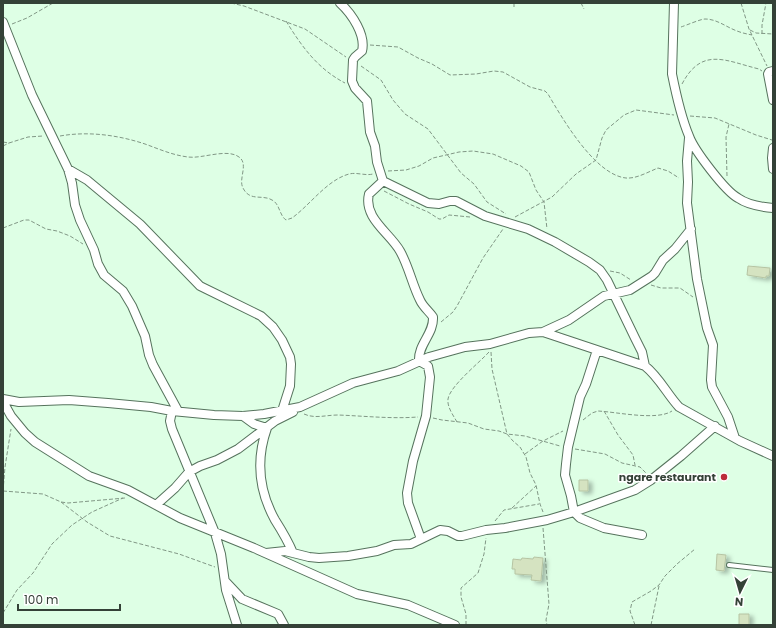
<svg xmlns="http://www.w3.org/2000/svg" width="776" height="628" viewBox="0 0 776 628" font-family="Poppins,sans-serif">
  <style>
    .building { fill: #d5e3c1; stroke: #b6c4a3; filter: url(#shadow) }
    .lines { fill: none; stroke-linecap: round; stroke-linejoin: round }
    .service-casing { stroke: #56735d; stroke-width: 6 }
    .minor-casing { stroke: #56735d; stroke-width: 10 }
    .path { stroke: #819785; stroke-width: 1; stroke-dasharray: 4 2; stroke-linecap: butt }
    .service { stroke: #fff; stroke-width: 4 }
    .minor { stroke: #fff; stroke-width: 8 }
    .poi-dot { fill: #bc2b39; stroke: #fff; stroke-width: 1.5 }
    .labels { text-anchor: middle; stroke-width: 3; stroke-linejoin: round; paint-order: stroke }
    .poi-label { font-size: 11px; font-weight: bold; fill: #344137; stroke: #fff; text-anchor: end }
  </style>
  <defs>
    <filter id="shadow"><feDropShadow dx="4" dy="2.5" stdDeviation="2" flood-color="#0004"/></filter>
  </defs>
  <rect width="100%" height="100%" fill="#deffe5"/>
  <path class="building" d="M748 266 770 268 769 276H766V278L747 275Z
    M579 480H588V491H579Z
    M717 554 726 555 724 571 716 570Z
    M534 557 543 558 541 581 531 580 532 575 515 574V569H512L513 559 521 560 522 558 533 559Z
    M739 614H749V625H739Z"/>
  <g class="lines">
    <defs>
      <path id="service" d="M729 565 773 570"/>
      <path id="minor" d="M340 3C352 14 366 35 362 51L355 57 353 60 352 81 355 88 367 101 370 132 375 146 377 162 383 181 428 203 439 204 450 201H456L485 216 528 229 555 242 589 262 600 270 607 280 635 338 642 352 645 366
        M674 3 672 74C676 94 681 117 689 136 694 150 725 191 738 198 748 205 761 207 773 208
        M3 22 32 95 68 169 72 183 75 205 80 220 94 250 98 264 104 275 123 291 132 306 145 336 149 355 153 365 178 411
        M773 71 769 72 768 74 773 100
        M689 138 687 161 688 182 687 203 697 279 707 328 713 345 711 380 712 387 728 417 735 438
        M773 148 772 158 773 169
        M68 169 87 180 140 224 200 286 261 316 273 327 282 340 290 357 291 364 290 386 282 411
        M383 181 369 194C363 218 390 233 400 251 409 267 412 284 420 300 423 307 429 311 433 317 434 334 418 344 419 361L428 366 430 377 426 416 413 461 407 493 408 503 421 539
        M543 332 569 320 604 296 630 290 652 276 655 273 663 260 675 249 691 229
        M597 350 586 384 580 397 568 447 566 464 565 475 571 496 574 512 580 518 604 528 642 535
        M172 411 170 421 172 429 215 533 221 554 226 590 237 625
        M243 416 254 424 267 428C256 459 259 491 275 520 282 531 288 541 293 553
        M156 505 175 488 189 472 200 466 217 460 238 449 275 421 293 412
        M266 553 285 551 309 557 319 558 348 556 377 551 394 545 411 544 440 530 448 531 458 536H462L486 530 505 528 547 520 574 512 635 490 651 480 681 456 715 426
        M225 581 242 599 278 614 284 625
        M455 625 408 605 357 594 254 548 180 518 128 490 89 476 35 442 25 433 11 416 6 407 3 399 19 402 69 400 108 403 151 407 172 411 214 415 243 416 264 414 300 407 353 383 398 371 429 357 465 347 490 344 529 333 543 332 645 366C659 377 667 394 679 407L740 441 773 456"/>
    </defs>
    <use href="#service" class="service-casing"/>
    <use href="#minor" class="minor-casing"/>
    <path class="path" d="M231 3 244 6 305 29 346 57
      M514 3V9
      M581 3 584 9
      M741 3 749 29 767 66
      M286 21C302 47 318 69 345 83
      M12 24 27 18 53 3
      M681 27C687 25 701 19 705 19 717 19 726 27 737 31 742 33 747 34 752 35
      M750 30 756 33 773 34
      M762 34V25L766 3
      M370 45 398 47 418 58 432 64 450 75 476 74 494 71 503 72 530 87 545 91 548 94C562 118 595 175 626 178 636 179 648 172 658 168L668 171 679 178
      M361 66 381 80 393 100 405 114 428 129 461 173 474 184 487 202 506 214
      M682 84C702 46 726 61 759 69L762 71
      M690 116 715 118 756 135 772 140
      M60 136C88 131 118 135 145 144 159 149 172 155 188 157 202 159 227 148 239 157 249 164 238 179 243 188 250 202 262 194 272 200 280 204 279 215 286 220L292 218C310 205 327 180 349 174 357 172 365 176 373 174
      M3 142 9 143 28 137 43 136
      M3 146 9 143
      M388 171 406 170 419 166 433 158 459 152 473 151 493 154 521 166 529 172 536 190 544 202 547 229
      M727 176 726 137 729 124
      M384 191 409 204 428 212 439 219H442L449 215 470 217
      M515 217 552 197 576 174 596 160 602 138 606 130 624 115 636 110 674 115
      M3 228 24 220H29L46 229 57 231 70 236 83 244
      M610 271 620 273 631 280
      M651 285 661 288H680L693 297
      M441 322 453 312 457 306 483 258 503 229
      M491 352 492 369 507 434 513 441 520 447 526 457 530 473 536 485 540 504 543 512
      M604 411 618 435 633 455 635 465
      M304 414C315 419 326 415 338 415 365 416 391 419 418 417
      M433 418 442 420 468 423 484 429 499 431 507 434 525 436 560 446
      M583 420 592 413 598 411C617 412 657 421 672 411
      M457 422C453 415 447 407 448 399 450 386 479 363 489 352
      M575 449 605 454 622 463 640 467 646 473
      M525 454 543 441 563 431
      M3 491 43 494 61 502 68 503 125 498
      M3 491 5 467 11 429
      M61 502 87 522 110 536 179 554 215 567
      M512 508 536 486
      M495 521 504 510 539 504
      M543 528 549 604 546 620 547 625
      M3 613 17 590 33 573 52 544 72 525 92 512 123 498
      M466 625V614L461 597V588L478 573 484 554 486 538
      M635 625 630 611 632 602 651 591 659 585 665 576 677 564 695 549
      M651 625 659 586"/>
    <use href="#service" class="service"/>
    <use href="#minor" class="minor"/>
  </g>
  <circle class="poi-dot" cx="724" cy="477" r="4"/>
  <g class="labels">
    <g class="poi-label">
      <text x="716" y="481">ngare restaurant</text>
    </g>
  </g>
  <rect width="776" height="628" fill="none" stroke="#344137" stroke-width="8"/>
  <g transform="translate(740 592) rotate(185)" stroke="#ffffff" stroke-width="3" paint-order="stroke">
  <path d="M0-3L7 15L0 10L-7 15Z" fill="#344137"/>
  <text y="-6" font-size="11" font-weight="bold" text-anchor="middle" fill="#344137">N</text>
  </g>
  <path d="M18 604v6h102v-6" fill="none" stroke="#344137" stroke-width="2"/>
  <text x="24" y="604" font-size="12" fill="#344137" stroke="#ffffff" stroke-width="3" paint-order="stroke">100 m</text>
</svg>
